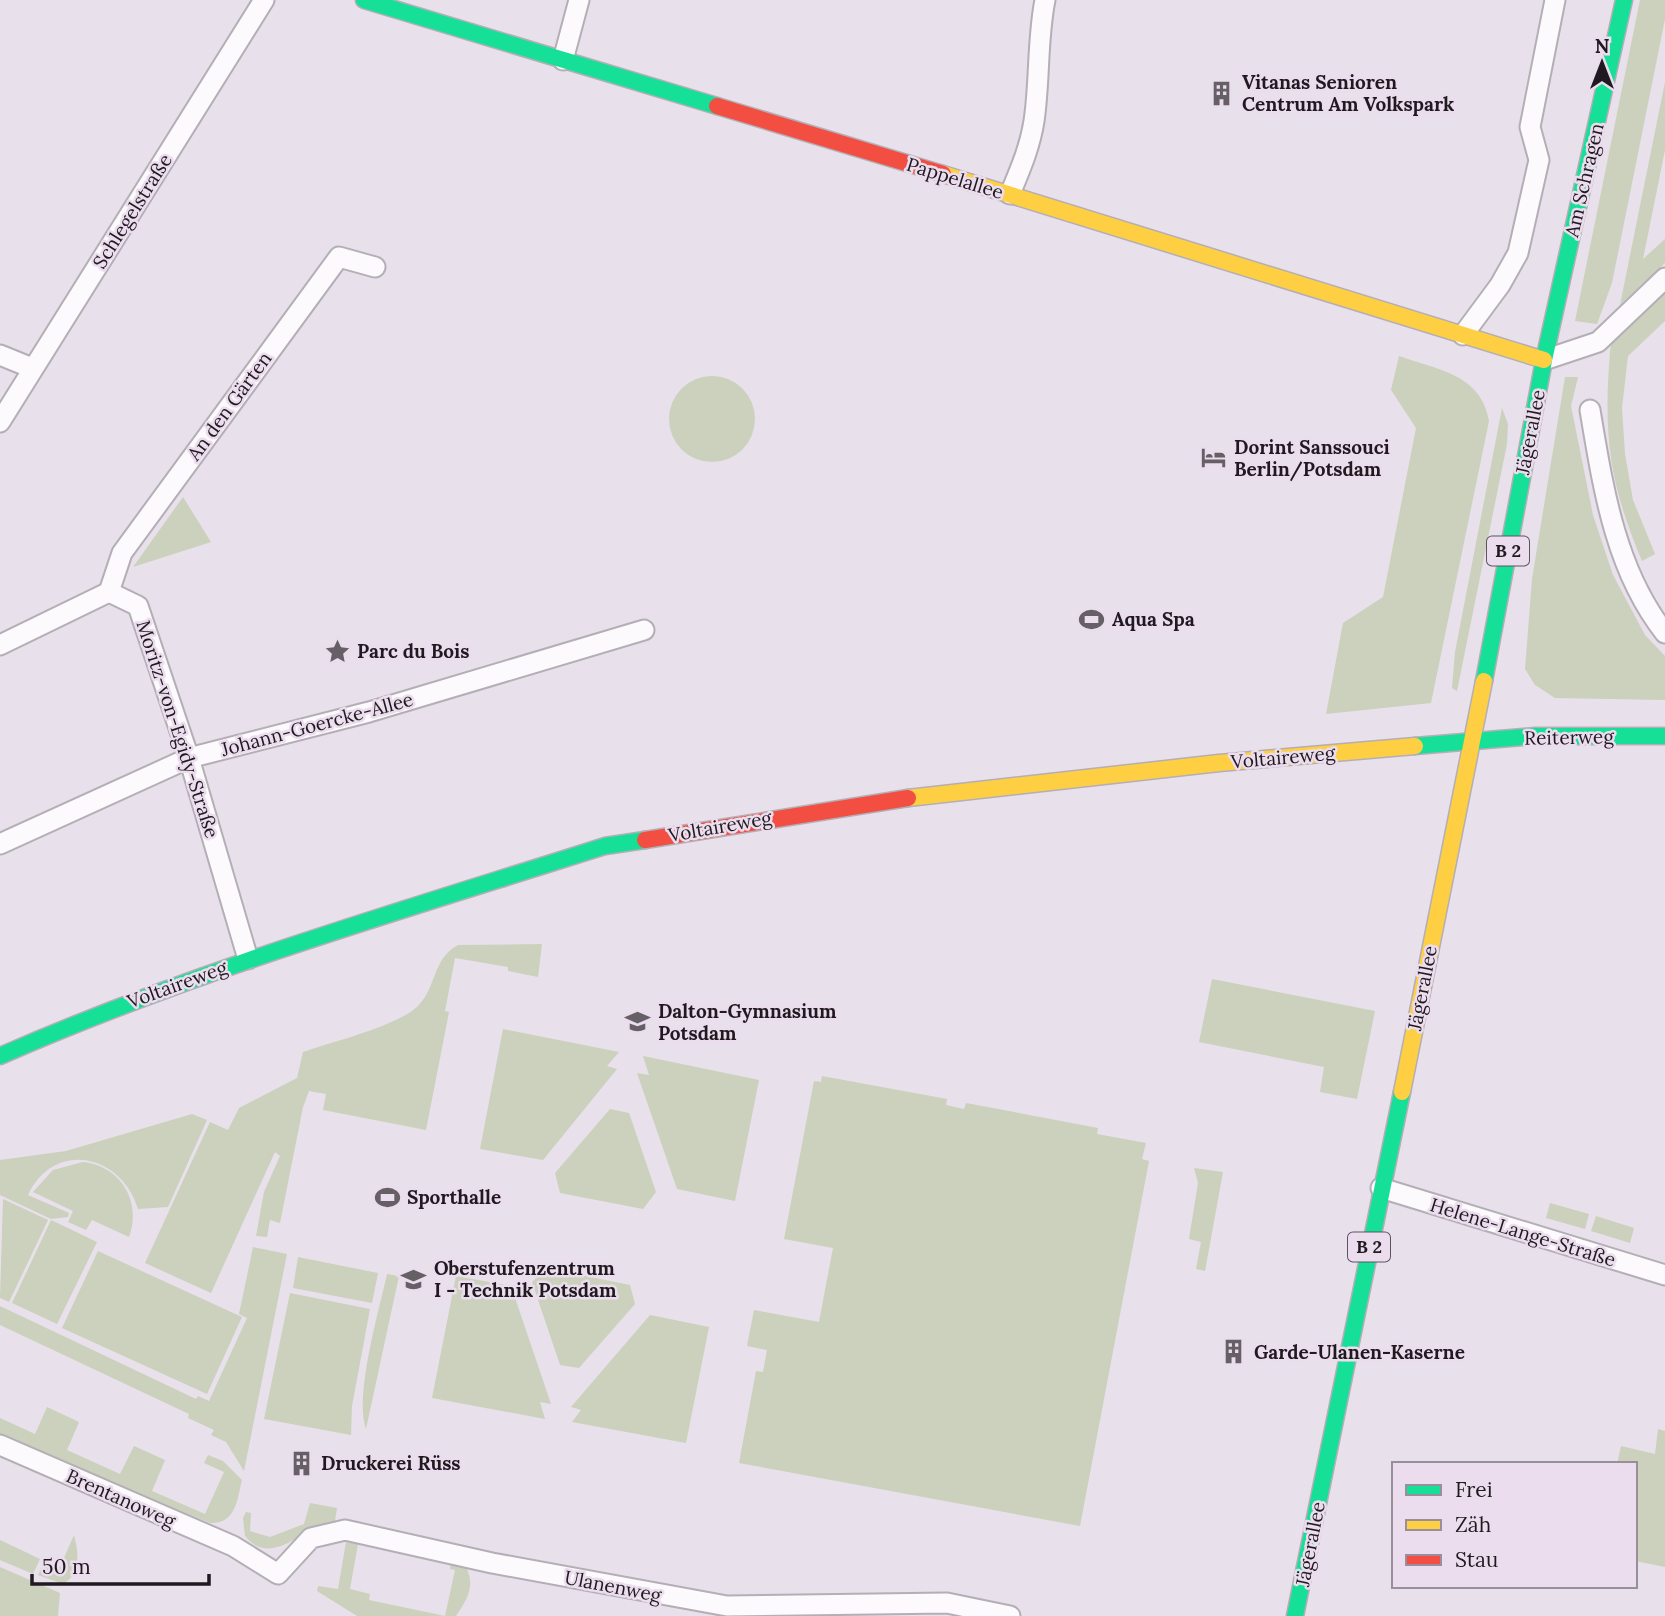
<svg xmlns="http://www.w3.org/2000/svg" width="1665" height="1616" viewBox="0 0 1665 1616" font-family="Lora,serif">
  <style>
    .green { fill: #cbd1bc }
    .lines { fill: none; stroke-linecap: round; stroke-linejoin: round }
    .street-casing { stroke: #b4aeb6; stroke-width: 23 }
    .fast-casing { stroke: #b4aeb6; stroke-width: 19 }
    .slow-casing { stroke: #b4aeb6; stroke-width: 19 }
    .jam-casing { stroke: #b4aeb6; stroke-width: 19 }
    .street { stroke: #fcfafc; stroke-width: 19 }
    .fast { stroke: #16e098; stroke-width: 16 }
    .slow { stroke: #ffcf43; stroke-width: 16 }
    .jam { stroke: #f24e42; stroke-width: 16 }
    .labels { text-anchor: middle; stroke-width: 5; stroke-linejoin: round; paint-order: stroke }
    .shield { fill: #ebdded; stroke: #5c545d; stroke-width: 2 }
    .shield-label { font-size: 18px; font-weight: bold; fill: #1f1a1f }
    .poi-label { font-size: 19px; font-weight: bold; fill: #1f1a1f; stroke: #ebdded; text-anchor: start }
    .street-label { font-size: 19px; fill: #1f1a1f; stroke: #ebdded }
  </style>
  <rect width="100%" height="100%" fill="#e8e0ea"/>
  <path class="green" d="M1640 0H1665V19L1612 283 1597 324 1575 321Z
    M1665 82V150L1643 259 1665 239V263L1620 305Z
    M1665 291V321L1628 356 1622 408 1625 454 1633 500 1655 554 1642 561C1607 478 1603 430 1611 341Z
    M1399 356C1438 370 1481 374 1489 421L1431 703 1326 714 1343 623 1383 597 1416 428 1391 390Z
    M669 419a43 43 0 1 1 86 0a43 43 0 1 1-86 0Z
    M1565 377H1578L1571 406 1593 515 1613 575 1645 635 1665 656V700L1555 698 1535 685 1525 669 1532 579Z
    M1502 408 1508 424 1507 444 1457 691 1452 688 1455 652Z
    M183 497 211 542 133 567Z
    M542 944 538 977 508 971V967L455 958 445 1011 449 1012 426 1130 323 1110 326 1094 309 1091 303 1107 280 1223 270 1220 267 1237 256 1236 264 1192 280 1156 275 1152 211 1293 145 1263 210 1122 228 1130 239 1108 297 1078 303 1052C331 1042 398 1026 418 1006 437 987 432 959 458 945Z
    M1212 979 1375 1011 1357 1099 1320 1092 1324 1067 1199 1042Z
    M503 1029 619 1052 607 1066 617 1069 543 1160 480 1149Z
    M643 1056 759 1080 735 1201 677 1189 637 1073 649 1075Z
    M822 1076 947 1099 946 1105 964 1109 966 1103 1098 1128 1097 1134 1146 1143 1142 1159 1149 1161 1080 1526 739 1463 756 1371 763 1372 767 1350 747 1346 754 1310 819 1322 833 1248 784 1239 814 1081 821 1082Z
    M610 1109 629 1113 656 1192 643 1209 560 1193 555 1173Z
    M192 1114 207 1120 168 1207 138 1209C122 1154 54 1139 28 1195L69 1213 68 1217 51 1219 0 1195V1160L66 1151Z
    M83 1162C121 1166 142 1202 129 1237L92 1220 86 1230 68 1222 73 1211 33 1192 53 1170Z
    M1194 1168 1223 1172 1205 1271 1196 1269 1201 1242 1189 1239 1198 1183Z
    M3 1199 48 1220 9 1302 0 1298Z
    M1550 1203 1589 1214 1585 1229 1546 1218Z
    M1596 1216 1634 1228 1630 1243 1591 1231Z
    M51 1220 97 1242 57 1324 12 1303Z
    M253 1247 287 1254 244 1471 226 1442 211 1435 214 1430 188 1418 189 1414 0 1325V1306L196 1399 198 1396 209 1401 247 1318 239 1314Z
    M98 1251 242 1317 207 1394 62 1328Z
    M298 1257 378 1273 372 1303 293 1288Z
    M546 1268 630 1285 635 1304 579 1368 560 1365 532 1282Z
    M387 1274 399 1276 366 1429C354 1396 379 1311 387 1274Z
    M456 1276 511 1286 551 1404 540 1402 545 1419 432 1398Z
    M290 1293 370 1309 352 1406 351 1435 264 1419Z
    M650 1315 709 1327 686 1443 572 1422 581 1410 571 1407Z
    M47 1407 79 1422 67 1450 120 1474 134 1446 165 1460 152 1491 205 1514 224 1472 204 1463 208 1455 223 1461 242 1480C237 1500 236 1524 210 1523L0 1436V1418L35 1434Z
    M1658 1429 1665 1431V1567L1635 1561V1464H1617L1621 1446 1655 1454Z
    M310 1503 337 1508 335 1521C306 1524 272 1570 245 1536L243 1518 246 1512 251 1513 250 1531 270 1537 304 1524Z
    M74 1535C79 1554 81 1574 63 1584L38 1575 45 1561 60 1567Z
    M0 1540 40 1559 33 1574 0 1560Z
    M346 1542 358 1544 350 1589 370 1594 369 1600 445 1616 455 1570 450 1569 451 1561 465 1565C476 1586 468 1598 456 1616H357L317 1591 318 1586 338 1589Z
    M0 1567 60 1593 58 1616H0Z"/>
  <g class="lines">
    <defs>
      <path id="street" d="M563 60 579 0
        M1010 194C1020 170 1030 147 1034 121 1040 81 1037 40 1045 0
        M1463 335 1500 285 1518 253 1539 160 1530 127 1555 0
        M0 355 32 368
        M1544 360 1598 342 1665 278
        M1590 410C1603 487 1615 570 1665 633
        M0 422 264 0
        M109 592 122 553 339 257 375 267
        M0 645 109 592 138 606 189 758 248 959
        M0 844 189 758 369 712 644 630
        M1381 1188 1665 1275
        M0 1445 233 1546 278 1574 311 1538 345 1530 492 1563 727 1606 947 1603 1010 1616"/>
      <path id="fast" d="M364 0 717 106
        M1484 681 1544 360 1624 0
        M1415 746 1536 736H1665
        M0 1056C196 970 401 911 605 846L645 840
        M1295 1616 1402 1092"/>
      <path id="slow" d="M943 174 1544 360
        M908 798 1219 763 1415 746
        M1402 1092 1484 681"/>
      <path id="jam" d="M717 106 943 174
        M645 840 908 798"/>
    </defs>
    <use href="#street" class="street-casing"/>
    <use href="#fast" class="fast-casing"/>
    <use href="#slow" class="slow-casing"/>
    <use href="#jam" class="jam-casing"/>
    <use href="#street" class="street"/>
    <use href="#fast" class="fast"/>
    <use href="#slow" class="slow"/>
    <use href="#jam" class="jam"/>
  </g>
  <defs>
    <symbol id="building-bare" viewBox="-9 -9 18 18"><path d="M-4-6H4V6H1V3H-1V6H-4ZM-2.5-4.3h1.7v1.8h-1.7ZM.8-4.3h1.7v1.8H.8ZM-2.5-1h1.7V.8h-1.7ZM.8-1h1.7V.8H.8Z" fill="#655f66" stroke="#ebdded" stroke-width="2.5" paint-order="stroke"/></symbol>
    <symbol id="hotel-bare" viewBox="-9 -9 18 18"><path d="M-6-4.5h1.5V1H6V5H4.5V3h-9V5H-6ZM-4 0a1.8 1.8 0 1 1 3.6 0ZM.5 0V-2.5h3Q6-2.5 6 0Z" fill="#655f66" stroke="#ebdded" stroke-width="2.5" paint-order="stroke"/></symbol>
    <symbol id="stadium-bare" viewBox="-9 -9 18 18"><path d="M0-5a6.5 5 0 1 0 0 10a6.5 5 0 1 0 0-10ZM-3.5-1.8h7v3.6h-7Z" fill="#655f66" stroke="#ebdded" stroke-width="2.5" paint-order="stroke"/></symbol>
    <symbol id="sight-bare" viewBox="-9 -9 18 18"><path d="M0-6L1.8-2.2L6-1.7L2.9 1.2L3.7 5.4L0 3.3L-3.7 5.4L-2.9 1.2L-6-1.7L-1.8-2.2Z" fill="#655f66" stroke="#ebdded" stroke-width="2.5" paint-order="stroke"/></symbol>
    <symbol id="school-bare" viewBox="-9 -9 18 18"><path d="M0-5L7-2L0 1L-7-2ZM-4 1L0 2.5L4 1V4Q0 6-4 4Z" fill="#655f66" stroke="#ebdded" stroke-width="2.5" paint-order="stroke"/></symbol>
  </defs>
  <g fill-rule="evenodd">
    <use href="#building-bare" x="1204" y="76" width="35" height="35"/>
    <use href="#hotel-bare" x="1196" y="440" width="35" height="35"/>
    <use href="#stadium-bare" x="1074" y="602" width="35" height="35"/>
    <use href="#sight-bare" x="320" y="634" width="35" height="35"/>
    <use href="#school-bare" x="620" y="1004" width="35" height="35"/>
    <use href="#stadium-bare" x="370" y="1180" width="35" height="35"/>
    <use href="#school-bare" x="396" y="1262" width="35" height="35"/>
    <use href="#building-bare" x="1216" y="1334" width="35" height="35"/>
    <use href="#building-bare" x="284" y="1446" width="35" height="35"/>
  </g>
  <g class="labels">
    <g class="shield">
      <rect x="1487" y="536.5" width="42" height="29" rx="5"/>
      <rect x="1348" y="1232.5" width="42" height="29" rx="5"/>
    </g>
    <g class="shield-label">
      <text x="1508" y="557">B 2</text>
      <text x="1369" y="1253">B 2</text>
    </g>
    <g class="poi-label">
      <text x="1242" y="89">Vitanas Senioren<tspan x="1242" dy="22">Centrum Am Volkspark</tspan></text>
      <text x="1234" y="454">Dorint Sanssouci<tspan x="1234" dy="22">Berlin/Potsdam</tspan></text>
      <text x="1112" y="626">Aqua Spa</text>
      <text x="357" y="658">Parc du Bois</text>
      <text x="658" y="1018">Dalton-Gymnasium<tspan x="658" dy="22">Potsdam</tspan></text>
      <text x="407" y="1204">Sporthalle</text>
      <text x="434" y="1275">Oberstufenzentrum<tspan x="434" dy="22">I - Technik Potsdam</tspan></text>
      <text x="1254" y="1359">Garde-Ulanen-Kaserne</text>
      <text x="321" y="1470">Druckerei Rüss</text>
    </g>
    <g class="street-label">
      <text transform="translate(955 178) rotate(17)" y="7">Pappelallee</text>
      <text transform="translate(1584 180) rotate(-77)" y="7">Am Schragen</text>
      <text transform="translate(132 211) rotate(-58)" y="7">Schlegelstraße</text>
      <text transform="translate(229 406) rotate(-54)" y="7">An den Gärten</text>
      <text transform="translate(1530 432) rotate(-79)" y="7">Jägerallee</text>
      <text transform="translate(317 724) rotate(-15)" y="7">Johann-Goercke-Allee</text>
      <text transform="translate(178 729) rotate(72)" y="7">Moritz-von-Egidy-Straße</text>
      <text transform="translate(1569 737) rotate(-1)" y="7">Reiterweg</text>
      <text transform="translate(1283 757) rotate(-5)" y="7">Voltaireweg</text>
      <text transform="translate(720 826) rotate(-10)" y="7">Voltaireweg</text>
      <text transform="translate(177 984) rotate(-20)" y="7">Voltaireweg</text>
      <text transform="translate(1422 988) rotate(-79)" y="7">Jägerallee</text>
      <text transform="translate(1523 1232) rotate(17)" y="7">Helene-Lange-Straße</text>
      <text transform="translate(121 1498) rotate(24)" y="7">Brentanoweg</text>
      <text transform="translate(1310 1544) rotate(-79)" y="7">Jägerallee</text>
      <text transform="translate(613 1586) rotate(11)" y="7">Ulanenweg</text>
    </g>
  </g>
  <rect x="1392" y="1462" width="245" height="126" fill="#ebdded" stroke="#998f9b" stroke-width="2"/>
  <rect x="1406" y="1485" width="35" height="10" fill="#16e098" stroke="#998f9b" stroke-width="2"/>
  <text x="1455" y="1497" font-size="21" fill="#1f1a1f">Frei</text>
  <rect x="1406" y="1520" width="35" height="10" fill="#ffcf43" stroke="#998f9b" stroke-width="2"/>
  <text x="1455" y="1532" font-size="21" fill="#1f1a1f">Zäh</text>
  <rect x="1406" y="1555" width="35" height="10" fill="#f24e42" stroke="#998f9b" stroke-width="2"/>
  <text x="1455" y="1567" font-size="21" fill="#1f1a1f">Stau</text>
  <g transform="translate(1602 63)" stroke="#ebdded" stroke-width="5" paint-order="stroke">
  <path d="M0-5L12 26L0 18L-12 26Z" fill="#1f1a1f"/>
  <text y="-10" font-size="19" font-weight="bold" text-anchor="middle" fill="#1f1a1f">N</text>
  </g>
  <path d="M32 1574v10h177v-10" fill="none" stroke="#1f1a1f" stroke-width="3.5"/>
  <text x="42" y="1574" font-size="21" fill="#1f1a1f" stroke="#ebdded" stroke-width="5" paint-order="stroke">50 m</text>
</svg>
